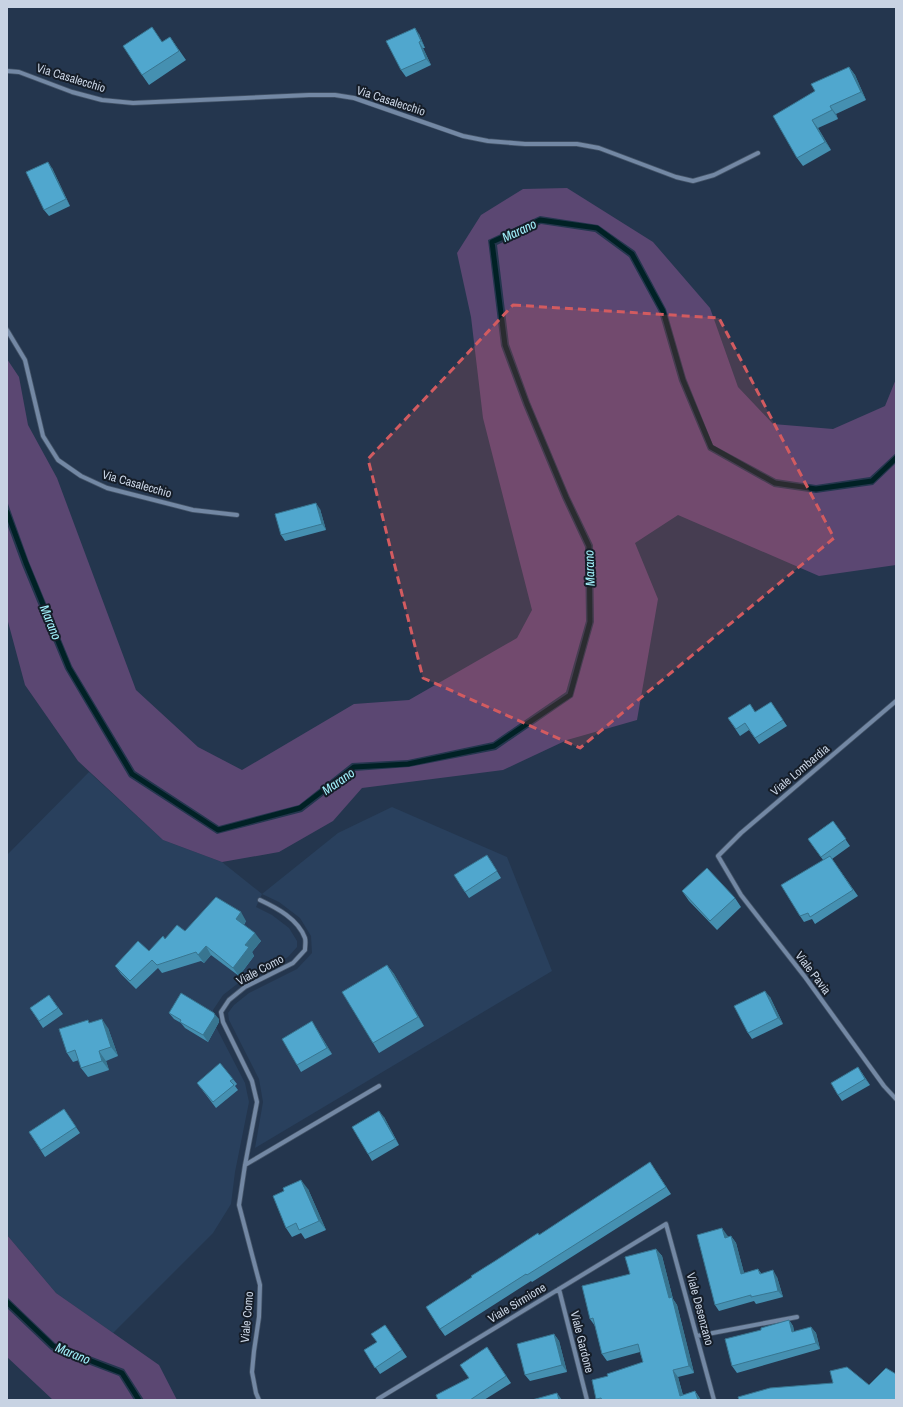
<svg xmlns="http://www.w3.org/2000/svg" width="903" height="1407" viewBox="0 0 903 1407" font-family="'Archivo Narrow',sans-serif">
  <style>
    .built { fill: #29405d }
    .green { fill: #5b4772 }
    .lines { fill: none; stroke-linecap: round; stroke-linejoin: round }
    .stream { stroke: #002125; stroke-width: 5 }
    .minor-casing { stroke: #445468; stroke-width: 5.5 }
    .minor { stroke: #7388a4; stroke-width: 4 }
    .wall { fill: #4590b1 }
    .shaded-wall { fill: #387590 }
    .building { fill: #50a7ce; stroke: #387590 }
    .marked { fill: #d25b60; fill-opacity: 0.2; stroke: #d25b60; stroke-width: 3; stroke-dasharray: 8 5; stroke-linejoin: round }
    .labels { text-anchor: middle; stroke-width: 4; stroke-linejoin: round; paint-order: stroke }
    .street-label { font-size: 12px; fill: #c8d3e3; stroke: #151d28 }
    .water-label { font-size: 13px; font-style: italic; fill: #a1f1fb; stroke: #151d28 }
  </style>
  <rect width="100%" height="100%" fill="#24364e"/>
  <path class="built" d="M89 772 163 840 222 862 262 894 338 833 392 807 507 857 552 971 255 1148 263 1102 259 1079 229 1020 228 1013 234 1005 249 993 297 969 312 953 311 936 300 918 279 902 262 894 256 907 272 915 289 928 297 941V947L288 957 241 981 223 995 213 1010 215 1025 245 1083 249 1102 235 1172 231 1204 213 1233 113 1333 56 1293 7 1235V855Z"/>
  <path class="green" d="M567 188 653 242 710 308 738 387 773 424 833 429 885 406 896 379V453L870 477 816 485 776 479 713 445 686 378 666 309 635 251 598 225 540 216 488 240 501 346 523 405 562 498 585 547 586 621 566 692 493 742 408 760 352 763 299 805 219 826 135 771 72 666 29 562 7 501V359L19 377 28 425 57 478 136 690 198 747 242 770 354 704 409 700 517 638 532 610 483 418 471 317 457 253 481 215 523 189Z
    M541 224 595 232 629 257 659 312 679 381 708 450 774 487 816 493 873 485 896 463V565L819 576 678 515 635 543 658 599 637 720 567 740 503 770 362 788 333 821 279 852 222 862 163 840 78 761 25 685 7 618V524L22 565 65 669 129 777 217 834 302 812 355 771 409 767 496 750 573 697 594 622 593 545 569 495 530 402 509 344 497 245Z
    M7 1235 56 1293 159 1365 177 1400H144L124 1369 55 1343 7 1297Z
    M7 1308 51 1350 119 1376 134 1400H53L7 1357Z"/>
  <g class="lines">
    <path class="stream" d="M7 512 26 563 69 668 132 774 218 830 300 808 354 767 408 764 494 746 570 695 590 622 589 546 566 497 527 404 505 345 492 242 540 220 597 228 632 254 663 311 683 380 711 447 775 483 816 489 872 481 896 458
      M7 1302 53 1346 122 1373 139 1400"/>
    <defs>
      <path id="minor" d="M7 71 19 72 72 92 102 100 133 103 309 95H335L354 98 463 136 488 141 525 144H577L599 148 676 177 693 181 714 175 758 153
        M7 330 25 360 43 436 58 460 81 476 107 488 193 510 237 515
        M896 701 741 833 718 856 741 895 805 977 884 1086 896 1099
        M245 1165 379 1086
        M559 1289 587 1400
        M697 1336 797 1317
        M378 1399 666 1224 714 1400
        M259 1400 256 1393 252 1372 254 1351 259 1317 260 1285 239 1205 245 1165 257 1102 252 1081 223 1022 221 1012 229 1000 245 987 293 963 305 950C305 947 306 941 305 938 298 919 277 908 260 900"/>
    </defs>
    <use href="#minor" class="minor-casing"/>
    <use href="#minor" class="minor"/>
  </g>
  <path class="wall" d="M419 34 425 48H423L431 65 406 77 401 70Z
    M170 37 186 60 149 85 142 75 162 42Z
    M849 67 855 75 866 100 836 114 838 119 818 128 831 150 803 166 797 158 815 91Z
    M52 168 70 206 49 216 44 210Z
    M320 509 326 530 285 541 281 535Z
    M771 702 787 726 759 744 749 730 740 736 728 718 755 712Z
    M833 821 850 846 832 859 858 896 815 924 812 919 804 922 800 916 823 860 808 839Z
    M491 861 501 878 469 898 465 892Z
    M682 891 735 898 741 907 717 930 689 901Z
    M246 921 244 925 261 941 252 952 254 956 239 976 211 955 204 963 201 961 162 973 158 968 136 989 121 974 115 966 149 951 165 939 185 931Z
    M387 965 394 974 424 1026 379 1053 373 1043Z
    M49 995 63 1014 43 1028 30 1008Z
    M770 997 783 1024 752 1039 748 1033Z
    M169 1013 219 1019V1022L208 1042 185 1028 181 1023 174 1019Z
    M90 1023 108 1028 118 1056 106 1061 109 1070 88 1077 81 1068 79 1060 73 1062 67 1053Z
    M316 1028 332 1054 301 1072 297 1065Z
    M862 1073 870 1085 842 1101 838 1095Z
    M233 1079 237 1084 235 1086 238 1090 216 1108 197 1083Z
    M64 1109 80 1133 45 1157 29 1132Z
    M384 1117 399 1145 372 1161 368 1154Z
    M650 1162 671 1194 532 1282 531 1281 445 1336 440 1329Z
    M308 1189 326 1230 305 1239 301 1233 292 1237 286 1228Z
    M727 1235 728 1237 731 1236 736 1243 744 1273 758 1269 761 1273 777 1277 783 1297 756 1304 754 1301 719 1311 715 1305Z
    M656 1249 662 1256 673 1299 677 1305 694 1373 678 1377 683 1395 695 1391 701 1400H597L596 1399 608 1376 643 1362 640 1352 607 1361 602 1354 595 1326 590 1319 630 1274Z
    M789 1320 793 1326 794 1332 811 1327 816 1333 820 1349 737 1373 732 1366 761 1330Z
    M385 1325 407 1357 380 1374 364 1350 377 1342Z
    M554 1334 559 1341 567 1372 530 1381 525 1375Z
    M487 1347 511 1383 484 1400H438L469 1378Z"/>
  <path class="shaded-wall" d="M415 28 419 34 425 48 421 41Z
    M419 42 423 48 431 65 426 59Z
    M849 67 855 75 866 100 861 92Z
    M830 106 836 114 838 119 832 110Z
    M812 120 818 128 831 150 825 142Z
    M48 162 52 168 70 206 66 199Z
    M316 503 320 509 326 530 322 524Z
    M241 912 246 921 242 927 236 919Z
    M255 933 261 941 252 952 254 956 239 976 233 968 245 945Z
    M206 946 211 955 204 963 198 955Z
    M387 965 394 974 424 1026 418 1017Z
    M765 991 770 997 783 1024 778 1018Z
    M214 1013 219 1019V1022L208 1042 203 1035Z
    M102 1019 108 1028 118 1056 111 1047Z
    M312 1021 316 1028 332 1054 327 1048Z
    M99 1051 106 1061 109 1070 102 1061Z
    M858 1067 870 1085 865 1079Z
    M379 1111 384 1117 399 1145 395 1139Z
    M301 1180 308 1189 326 1230 319 1221Z
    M722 1228 727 1235 729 1244 725 1238Z
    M731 1236 736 1243 746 1280 741 1274Z
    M656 1249 662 1256 673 1299 677 1305 694 1373 689 1366 669 1298Z
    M773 1270 777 1277 783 1297 778 1291Z
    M789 1320 793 1326 796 1339 792 1332Z
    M811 1327 816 1333 820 1349 816 1343Z
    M554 1334 559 1341 567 1372 562 1365Z
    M673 1370 678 1377 684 1400 680 1396Z
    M695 1391 700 1399 701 1400H698Z
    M557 1393 562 1400H559Z"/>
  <path class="building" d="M152 27 162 42 170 37 179 51 142 75 123 46Z
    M415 28 421 41 419 42 426 59 401 70 386 41Z
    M849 67 861 92 830 106 832 110 812 120 825 142 797 158 773 116 815 91 811 84Z
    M48 162 66 199 44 210 26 172Z
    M316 503 322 524 281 535 275 514Z
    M771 702 783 720 755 738 745 723 736 729 728 718 750 704 755 712Z
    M833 821 846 839 821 857 808 839Z
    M487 855 497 871 465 892 454 875Z
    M830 856 853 890 810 917 808 913 800 916 781 885Z
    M707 868 735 898 710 921 682 891Z
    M216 897 241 912 236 919 255 933 245 945 249 947 233 968 206 946 198 955 196 952 157 965 152 960 130 981 115 966 138 941 149 951 163 936 165 939 177 925 185 931Z
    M387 965 418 1017 373 1043 342 992Z
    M765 991 778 1018 748 1033 734 1006Z
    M181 993 214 1013 215 1016 203 1035 180 1022 181 1020 169 1013Z
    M49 995 58 1008 39 1021 30 1008Z
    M102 1019 111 1047 99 1051 102 1061 81 1068 75 1050 67 1053 59 1029 88 1020 89 1023Z
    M312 1021 327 1048 297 1065 282 1039Z
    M220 1063 233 1079 230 1081 234 1085 213 1102 197 1083Z
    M858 1067 865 1079 838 1095 831 1083Z
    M64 1109 76 1127 41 1150 29 1132Z
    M379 1111 395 1139 368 1154 352 1127Z
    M650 1162 666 1187 527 1275 526 1274 440 1329 426 1307 472 1277 471 1276 495 1261 538 1233 539 1235Z
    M301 1180 319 1221 299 1230 296 1223 286 1228 273 1196 284 1191 283 1188Z
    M722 1228 725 1238 731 1236 741 1274 758 1269 760 1274 773 1270 778 1291 751 1297V1295L715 1305 697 1235Z
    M656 1249 669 1298 672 1297 689 1366 673 1370 680 1396 695 1391 698 1400H602L601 1398 596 1399 592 1380 608 1376 607 1374 643 1362 638 1344 602 1354 593 1318 590 1319 582 1286 630 1274 625 1257Z
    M789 1320 792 1332 811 1327 816 1343 732 1366 725 1339 761 1330V1328Z
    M385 1325 402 1350 375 1368 364 1350 377 1342 371 1334Z
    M554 1334 562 1365 525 1375 517 1344Z
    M487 1347 506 1376 470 1400H438L436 1395 469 1378 460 1365Z
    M847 1367 869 1385 886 1368 896 1374V1400H739L738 1397 770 1388 833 1383 830 1371Z
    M557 1393 559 1400H532Z"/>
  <path class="marked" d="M513 305 719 318 834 538 580 748 423 678 368 459Z"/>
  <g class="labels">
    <g class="street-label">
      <text transform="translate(71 78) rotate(17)" y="4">Via Casalecchio</text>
      <text transform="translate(391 101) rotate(18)" y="4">Via Casalecchio</text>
      <text transform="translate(137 484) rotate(16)" y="4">Via Casalecchio</text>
      <text transform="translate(800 770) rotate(-40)" y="4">Viale Lombardia</text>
      <text transform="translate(260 970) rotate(-28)" y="4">Viale Como</text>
      <text transform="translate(813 973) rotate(53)" y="4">Viale Pavia</text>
      <text transform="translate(517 1303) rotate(-31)" y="4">Viale Sirmione</text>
      <text transform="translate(700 1309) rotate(75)" y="4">Viale Desenzano</text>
      <text transform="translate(247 1317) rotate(-85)" y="4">Viale Como</text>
      <text transform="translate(582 1342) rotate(76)" y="4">Viale Gardone</text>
    </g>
    <g class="water-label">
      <text transform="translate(519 230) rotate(-25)" y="5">Marano</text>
      <text transform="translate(589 568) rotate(-92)" y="5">Marano</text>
      <text transform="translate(51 622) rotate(68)" y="5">Marano</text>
      <text transform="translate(338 781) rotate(-35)" y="5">Marano</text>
      <text transform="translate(73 1353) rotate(22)" y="5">Marano</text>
    </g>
  </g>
  <rect width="903" height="1407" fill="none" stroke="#c8d3e3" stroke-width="16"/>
</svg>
